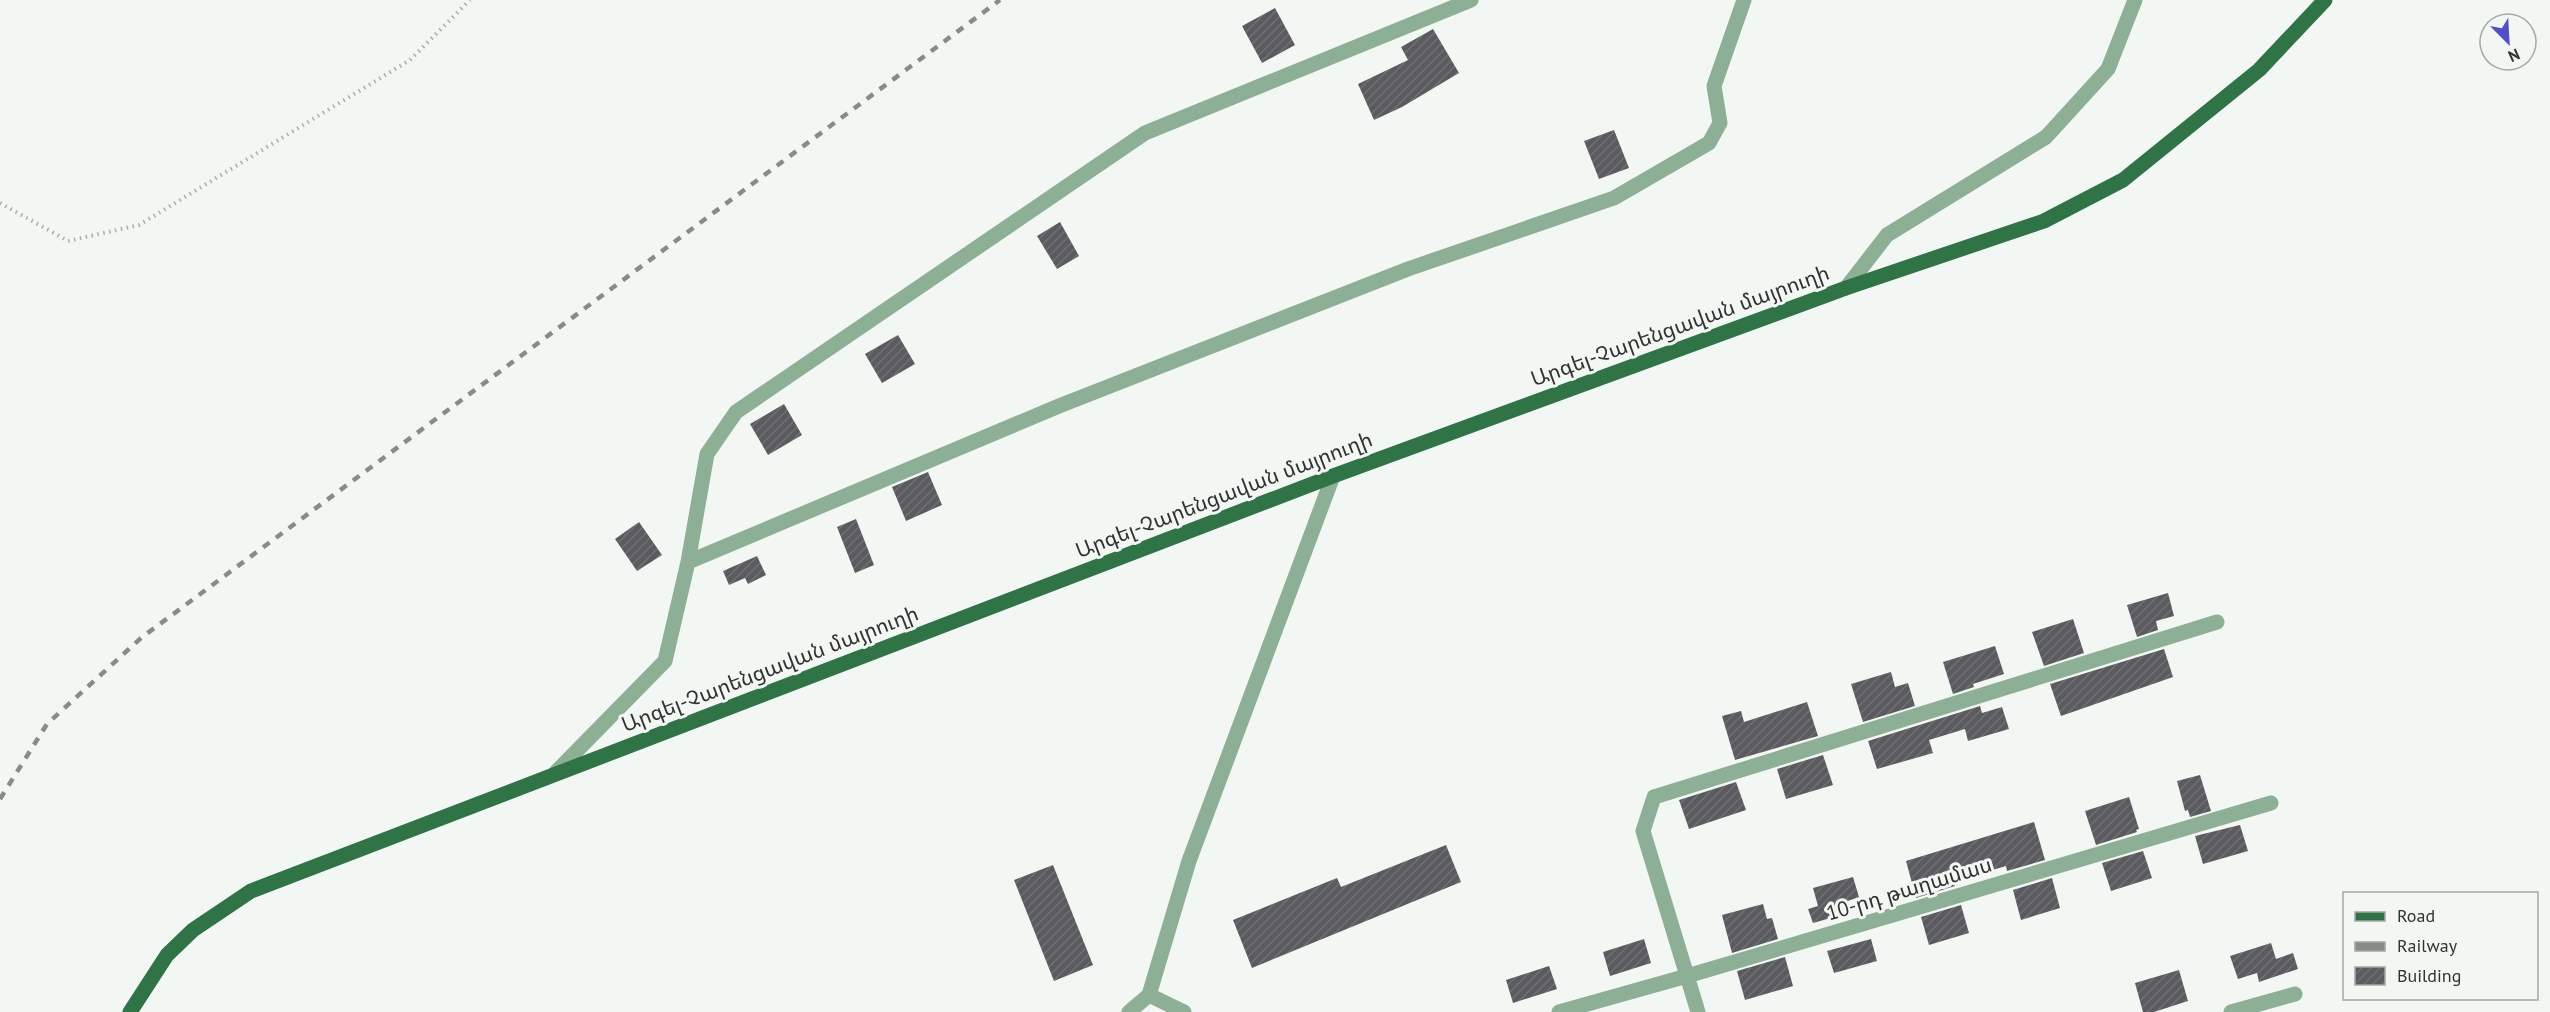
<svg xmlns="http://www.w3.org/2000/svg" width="2550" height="1012" viewBox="0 0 2550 1012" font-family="'PT Sans','Noto Sans Armenian',sans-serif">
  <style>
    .building { fill: url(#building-hatch) }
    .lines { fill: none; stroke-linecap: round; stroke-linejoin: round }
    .path { stroke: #abaeac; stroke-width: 4; stroke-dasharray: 1.5 4.5; stroke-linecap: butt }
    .minor { stroke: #8daf95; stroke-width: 15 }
    .major { stroke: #2f7346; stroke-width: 15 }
    .rail { stroke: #898b89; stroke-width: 4.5; stroke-dasharray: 8 8; stroke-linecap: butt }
    .labels { text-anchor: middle; stroke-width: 6; stroke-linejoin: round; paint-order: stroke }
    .street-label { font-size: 21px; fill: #313231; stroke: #f3f7f4 }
  </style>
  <defs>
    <pattern id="building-hatch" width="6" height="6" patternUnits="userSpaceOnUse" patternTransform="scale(1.5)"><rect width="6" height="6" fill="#5b5b5f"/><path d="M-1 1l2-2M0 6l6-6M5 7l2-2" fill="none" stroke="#6f7073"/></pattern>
  </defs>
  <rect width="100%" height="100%" fill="#f3f7f4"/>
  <path class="building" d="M1275 8 1295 45 1262 63 1242 26Z
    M1433 29 1459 73 1402 107 1374 120 1358 84 1408 60 1401 47Z
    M1614 130 1629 168 1599 179 1584 141Z
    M1060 222 1079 256 1057 269 1037 236Z
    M898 335 915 364 882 383 865 354Z
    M784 404 802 435 768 455 750 424Z
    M928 472 942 505 906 521 892 487Z
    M856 519 874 565 855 573 837 527Z
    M639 522 662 555 637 571 615 539Z
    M757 556 766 575 748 584 745 578 729 585 723 571Z
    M2168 593 2174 616 2156 621 2158 630 2137 637 2127 605Z
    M2073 619 2084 653 2044 666 2032 632Z
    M1995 646 2004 674 1973 684 1974 687 1953 694 1943 662Z
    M2164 649 2173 677 2061 716 2050 684Z
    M1891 672 1895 687 1908 683 1915 706 1863 722 1851 684Z
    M1807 702 1818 736 1735 760 1722 716 1741 711 1744 722Z
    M1980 706 1982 713 2002 707 2009 729 1968 741 1965 729 1929 740 1933 753 1877 769 1868 741Z
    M1823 755 1833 785 1786 799 1777 769Z
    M2200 775 2211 811 2190 817 2188 810 2185 811 2177 781Z
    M1736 782 1746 810 1689 829 1679 800Z
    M2129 797 2139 829 2136 830 2137 832 2096 845 2085 811Z
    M2034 822 2045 860 2007 871 2006 866 1955 881V886L1916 898 1906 861Z
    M2240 825 2248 851 2203 864 2195 836Z
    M1446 845 1461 882 1252 968 1233 920 1337 878 1341 887Z
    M2143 851 2152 878 2111 891 2102 863Z
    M1053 865 1093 965 1054 981 1014 880Z
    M1853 877 1859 897 1842 903 1845 914 1813 923 1808 909 1818 906 1813 888Z
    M2052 878 2060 908 2021 920 2013 890Z
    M1763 904 1767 919 1772 918 1778 939 1732 953 1722 915Z
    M1961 905 1969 933 1929 945 1921 917Z
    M1644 939 1651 963 1610 976 1603 952Z
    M1871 939 1877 961 1834 973 1827 951Z
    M2271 943 2276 959 2293 953 2298 969 2259 982 2257 973 2238 979 2230 956Z
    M1785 957 1793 986 1745 1000 1737 971Z
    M1549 966 1557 989 1513 1003 1506 980Z
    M2179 970 2188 1001 2154 1012H2143L2135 983Z"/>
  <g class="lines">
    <path class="path" d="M0 203 68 241 139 225 410 60 470 0"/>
    <path class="minor" d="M1846 288 1887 235 2046 137 2108 69 2135 0
      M688 562 1059 406 1408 269 1614 198 1709 143 1720 123 1714 86 1744 0
      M555 773 665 661 688 562 707 454 736 412 1145 133 1471 0
      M1149 995 1184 1012
      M1129 1012 1149 995 1189 861 1333 476
      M1559 1012 1687 976 2271 803
      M1698 1012 1643 831 1654 797 2217 622
      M2231 1012 2295 994"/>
    <path class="major" d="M130 1012 167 955 193 930 251 891 1333 476 1846 288 2044 221 2123 180 2259 70 2325 0"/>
    <path class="rail" d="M0 799 47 724 141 638 1000 0"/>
  </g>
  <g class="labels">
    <g class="street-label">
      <text transform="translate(1680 326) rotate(-20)" y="7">Արգել-Չարենցավան մայրուղի</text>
      <text transform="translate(1224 495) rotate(-21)" y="7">Արգել-Չարենցավան մայրուղի</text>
      <text transform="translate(770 669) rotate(-21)" y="7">Արգել-Չարենցավան մայրուղի</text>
      <text transform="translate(1909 889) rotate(-17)" y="7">10-րդ թաղամաս</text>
    </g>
  </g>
  <rect x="2343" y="892" width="195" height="108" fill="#f3f7f4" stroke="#a5a8a6" stroke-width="1.5"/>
  <rect x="2355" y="912" width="30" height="9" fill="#2f7346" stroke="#a5a8a6" stroke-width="1.5"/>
  <text x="2397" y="922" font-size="18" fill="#313231">Road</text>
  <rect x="2355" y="942" width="30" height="9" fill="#898b89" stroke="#a5a8a6" stroke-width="1.5"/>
  <text x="2397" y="952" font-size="18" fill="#313231">Railway</text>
  <rect x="2355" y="967" width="30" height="18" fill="url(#building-hatch)" stroke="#a5a8a6" stroke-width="1.5"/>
  <text x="2397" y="982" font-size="18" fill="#313231">Building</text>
  <g transform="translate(2508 42) rotate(156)"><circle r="28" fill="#f3f7f4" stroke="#a5a8a6" stroke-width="1.5"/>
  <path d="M0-4.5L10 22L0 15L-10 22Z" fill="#514fc5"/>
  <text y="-9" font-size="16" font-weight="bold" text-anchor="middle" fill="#313231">N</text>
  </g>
</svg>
